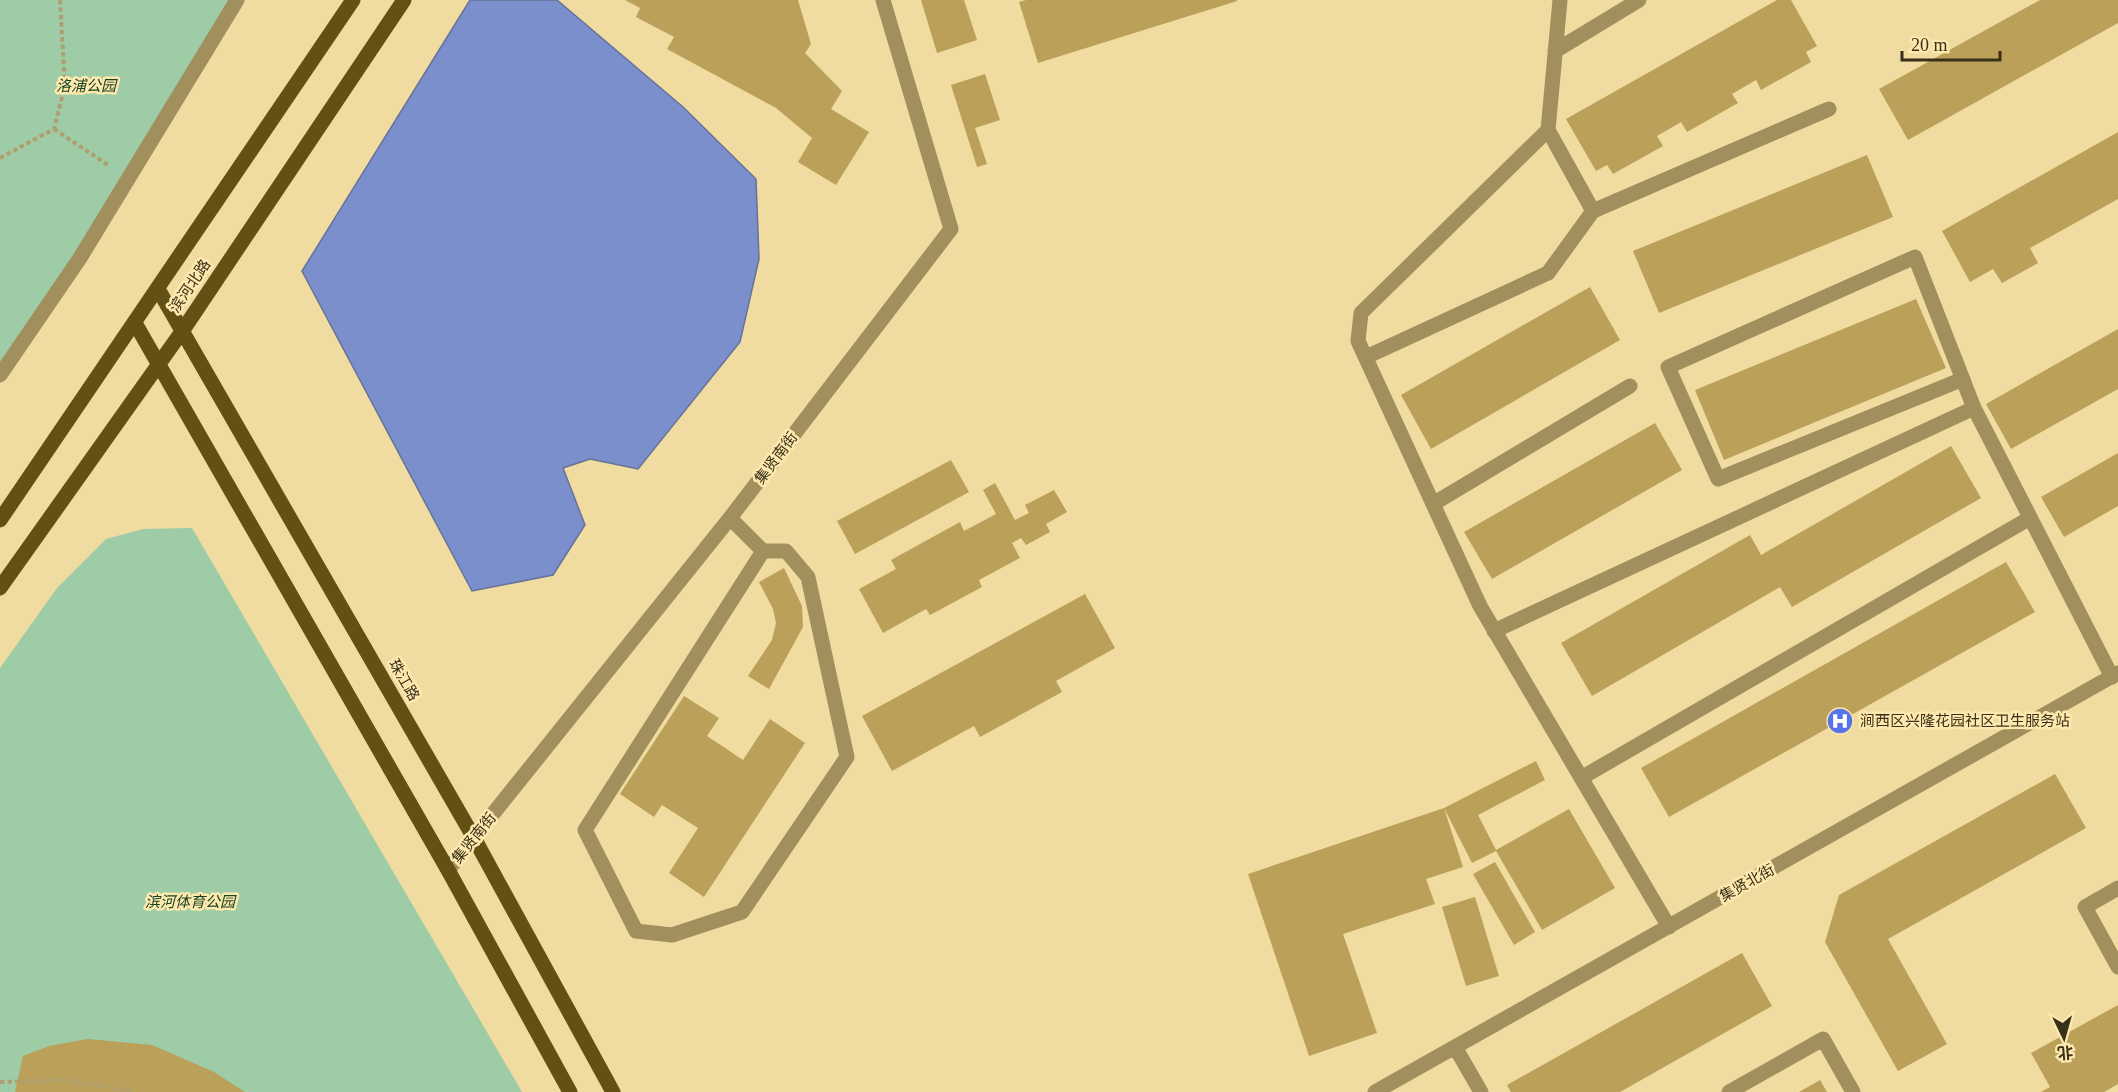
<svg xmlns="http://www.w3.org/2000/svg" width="2118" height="1092" viewBox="0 0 2118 1092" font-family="'Times New Roman','Noto Sans SC',serif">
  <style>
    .green { fill: #9dcca6 }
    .water { fill: #7b8fcd; stroke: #677297; stroke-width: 1.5 }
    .building { fill: #baa059 }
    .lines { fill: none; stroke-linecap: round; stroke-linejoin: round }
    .path { stroke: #af9f70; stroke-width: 4; stroke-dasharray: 4.5 3; stroke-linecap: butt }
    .minor { stroke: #a18f5e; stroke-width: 15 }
    .major { stroke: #635014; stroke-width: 15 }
    .labels { text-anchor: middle; stroke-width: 5; stroke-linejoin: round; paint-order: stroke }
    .park-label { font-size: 15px; font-style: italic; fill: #174424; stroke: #fee8ad }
    .street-label { font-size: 15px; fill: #383018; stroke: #fee8ad }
    .poi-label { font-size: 15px; fill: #383018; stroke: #fee8ad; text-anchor: start }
  </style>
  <rect width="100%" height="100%" fill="#f0dba0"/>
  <path class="green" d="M0 0H237L0 375Z
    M192 528 522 1092H0V668L57 588 106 539 143 529Z"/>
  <path class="water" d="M470 0H557L683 107 756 179 759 259 740 342 638 469 590 459 563 468 585 525 553 575 472 591 302 271Z"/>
  <path class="building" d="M625 0H798L811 44 805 53 842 91 831 109 869 132 836 185 798 162 812 138 776 108 667 49 674 37 636 17 640 8Z
    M921 0H964L977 40 937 53Z
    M1026 0H1237V1L1038 63 1019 2Z
    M1777 0H1791L1817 46 1806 52 1811 62 1761 90 1756 80 1732 94 1738 103 1687 132 1681 122 1657 136 1663 146 1613 174 1607 165 1596 171 1566 119Z
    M2040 0H2118V23L1908 140 1879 89Z
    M985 74 1000 120 975 128 987 164 977 167 951 85Z
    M2118 132V199L2030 248 2038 263 2002 283 1993 269 1970 282 1942 231Z
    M1867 155 1893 217 1659 313 1633 251Z
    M1590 287 1620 340 1431 449 1401 395Z
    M1916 299 1946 368 1724 460 1695 390Z
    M2118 329V389L2011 449 1986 404Z
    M1655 423 1682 470 1492 579 1464 532Z
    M1951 446 1981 498 1792 607 1780 587 1592 696 1561 643 1750 535 1761 555Z
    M2118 453V506L2064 537 2041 497Z
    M951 460 969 492 855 554 837 521Z
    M995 483 1015 520 1029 513 1025 505 1054 490 1067 512 1046 524 1050 532 1026 545 1021 538 1012 543 1020 558 979 580 982 587 930 615 926 609 883 633 859 589 896 569 891 560 960 522 964 531 996 514 983 490Z
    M2006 562 2035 612 1669 817 1641 768Z
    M784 568 802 606 803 627 769 689 748 676 772 640 776 623 773 609 759 582Z
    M1085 594 1115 648 1056 681 1062 692 980 737 974 726 892 771 862 716Z
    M684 696 719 718 707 736 743 760 770 719 805 743 704 897 669 873 698 828 662 805 654 817 620 794Z
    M1536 761 1545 780 1478 815 1496 850 1569 809 1615 888 1542 930 1496 851 1472 863 1444 808 1463 867 1426 879 1435 904 1343 934 1377 1033 1309 1056 1248 874 1444 808Z
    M2055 774 2086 828 1888 939 1947 1044 1898 1071 1825 942 1839 895Z
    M1495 862 1535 932 1514 945 1473 874Z
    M1475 897 1499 976 1466 986 1442 907Z
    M1742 953 1772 1006 1620 1092H1511L1507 1085Z
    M2118 1005V1084L2104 1092H2041L2050 1087 2031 1053Z
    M88 1039 152 1045 214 1072 245 1092H15L23 1056 49 1046Z
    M1820 1080 1827 1092H1799Z"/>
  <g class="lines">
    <path class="path" d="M54 129 108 165
      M0 158 54 129 65 85 60 0
      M0 1082 69 1080 132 1092"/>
    <path class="minor" d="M1560 0 1548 130 1361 313 1358 341 1480 606 1669 927
      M1555 51 1639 0
      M1548 130 1593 211
      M1366 357 1548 273 1593 211 1829 109
      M0 375 80 258 237 0
      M1963 379 1718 479 1668 367 1915 257 1974 408 2112 677
      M1433 504 1630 386
      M730 518 763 551 585 830 636 931 672 935 742 912 847 757 808 577 786 551H763
      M1494 631 1974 408
      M1581 778 2030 518
      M448 870 730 518 951 229 883 0
      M2118 888 2085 907 2118 967
      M1455 1047 1481 1092
      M1375 1092 2118 673
      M1729 1092 1823 1039 1853 1092"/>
    <path class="major" d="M158 289 474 838 613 1092
      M135 323 448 870 570 1092
      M0 520 353 0
      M0 588 183 330 404 0"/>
  </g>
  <defs>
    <symbol id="hospital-disc" viewBox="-11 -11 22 22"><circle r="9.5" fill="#5773e9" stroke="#fee8ad"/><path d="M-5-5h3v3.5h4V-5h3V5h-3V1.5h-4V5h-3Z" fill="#fff"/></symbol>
  </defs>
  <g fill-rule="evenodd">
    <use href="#hospital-disc" x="1825" y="706" width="30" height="30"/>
  </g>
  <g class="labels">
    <g class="park-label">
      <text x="86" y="91">洛浦公园</text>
      <text x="190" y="907">滨河体育公园</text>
    </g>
    <g class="street-label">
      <text transform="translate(190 286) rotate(-56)" y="5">滨河北路</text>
      <text transform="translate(776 458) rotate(-53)" y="5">集贤南街</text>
      <text transform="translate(404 680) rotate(60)" y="5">珠江路</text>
      <text transform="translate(474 838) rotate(-51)" y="5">集贤南街</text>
      <text transform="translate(1747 883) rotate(-29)" y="5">集贤北街</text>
    </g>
    <g class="poi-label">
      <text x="1860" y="726">涧西区兴隆花园社区卫生服务站</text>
    </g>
  </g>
  <g transform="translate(2064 1038) rotate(175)" stroke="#fee8ad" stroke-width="4.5" paint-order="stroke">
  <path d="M0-4.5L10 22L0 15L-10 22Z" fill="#383018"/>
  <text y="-9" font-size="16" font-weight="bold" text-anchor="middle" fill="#383018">北</text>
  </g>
  <path d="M1902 51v9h98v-9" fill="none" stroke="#383018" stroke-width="3"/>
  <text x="1911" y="51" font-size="18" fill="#383018" stroke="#fee8ad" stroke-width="4.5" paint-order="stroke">20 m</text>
</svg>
